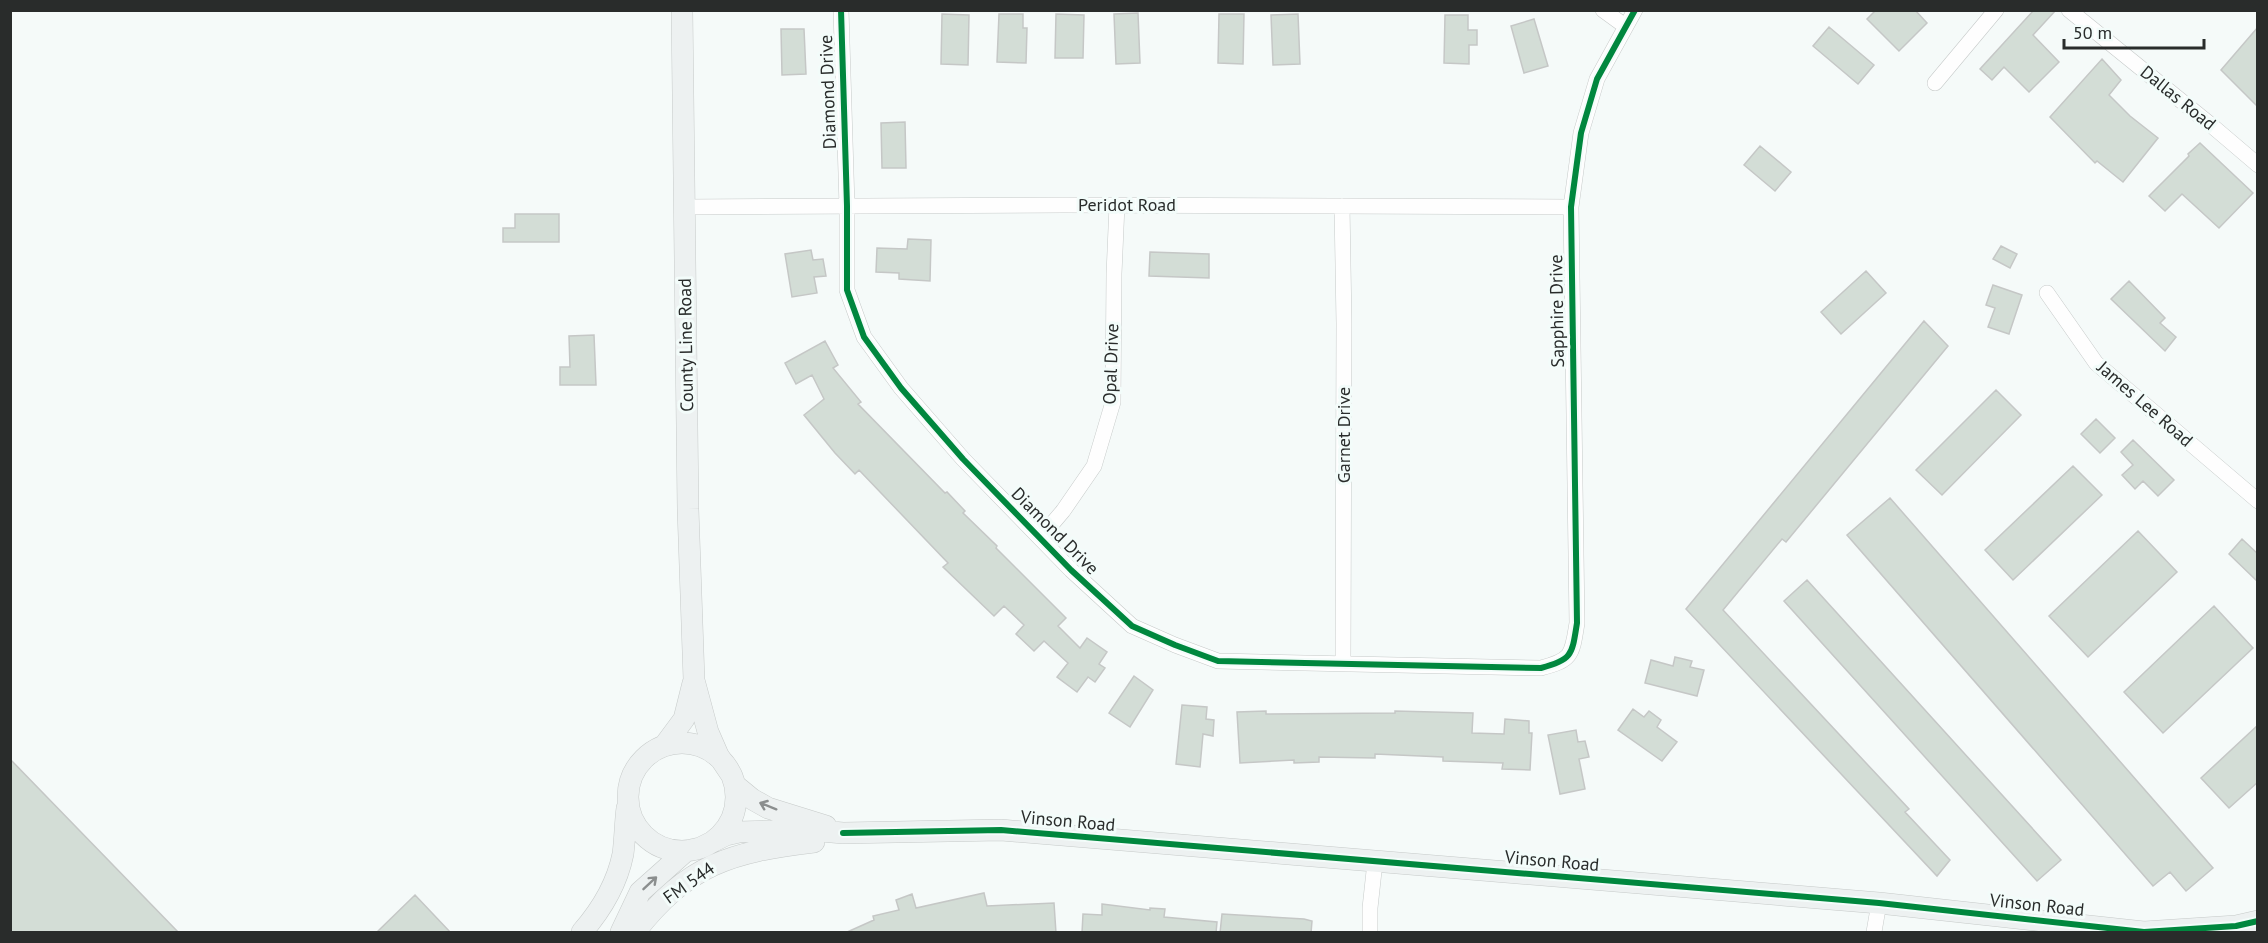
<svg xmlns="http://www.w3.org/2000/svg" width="2268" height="943" viewBox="0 0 2268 943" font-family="'PT Sans',sans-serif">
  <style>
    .building { fill: #d3ddd6; stroke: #c5c7c6; stroke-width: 1.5 }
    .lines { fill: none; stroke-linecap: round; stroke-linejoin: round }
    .street-casing { stroke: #c6cac9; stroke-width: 16 }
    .secondary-casing { stroke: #c6cac9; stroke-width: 22 }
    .street { stroke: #fefefe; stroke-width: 15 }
    .secondary { stroke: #edf1f1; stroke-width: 21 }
    .cycleway-casing { stroke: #f3fcfa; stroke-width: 10 }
    .cycleway { stroke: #00873e; stroke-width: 6 }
    .oneway { stroke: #8b8e8e }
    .labels { text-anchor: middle; stroke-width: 6; stroke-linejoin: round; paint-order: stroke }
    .street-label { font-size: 18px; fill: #292c2b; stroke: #f3fcfa }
  </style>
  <rect width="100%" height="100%" fill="#f5faf9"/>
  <path class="building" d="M1876 10H1915L1927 23 1899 51 1867 19Z
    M2034 10H2056L2033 35 2059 62 2029 92 2004 67 1992 80 1980 69Z
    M1138 13 1140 63 1116 64 1114 14Z
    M942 14 969 15 968 65 941 64Z
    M999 14H1023V28H1027L1026 63 997 62Z
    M1056 14 1084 15 1083 58H1055Z
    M1219 14H1244L1243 64 1218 63Z
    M1298 14 1300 64 1273 65 1271 15Z
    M1445 15H1468V30H1477V45H1469V64L1444 63Z
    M1534 19 1548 66 1524 73 1511 26Z
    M1829 27 1874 65 1858 84 1813 46Z
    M2258 27V107L2221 70Z
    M781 29H804L806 74 782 75Z
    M2102 59 2121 80 2109 95 2130 116 2158 138 2123 182 2097 161 2095 163 2050 117Z
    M905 122 906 168H882L881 123Z
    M2200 143 2253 193 2219 228 2182 194 2165 211 2149 196 2189 156 2188 154Z
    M1760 146 1791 172 1775 191 1744 165Z
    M515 214H559V242H503V228H515Z
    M908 239 931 240 930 281 899 279V273L876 272 877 248 907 249Z
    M2001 246 2017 254 2010 268 1993 259Z
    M811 250 813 260 823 259 826 276 814 277 817 293 792 297 785 254Z
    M1150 252 1209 254V278L1149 276Z
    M1866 271 1886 293 1841 334 1821 312Z
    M2129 281 2165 318 2160 323 2176 337 2165 351 2111 299Z
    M1993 285 2022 295 2009 334 1988 327 1995 308 1986 305Z
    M1924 321 1948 346 1786 542 1782 539 1723 610 1909 809 1905 812 1950 860 1937 876 1686 609Z
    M594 335 596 385H560V367H570L569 336Z
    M825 341 838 365 833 368 861 402 858 404 945 493 947 492 965 511 963 513 997 546 996 548 1066 618 1058 626 1080 648 1087 638 1107 652 1099 664 1105 668 1095 682 1088 677 1077 692 1057 677 1068 663 1044 641 1034 651 1016 634 1024 625 1004 606 994 616 943 567 948 563 859 470 855 474 835 453 804 415 824 399 812 375 796 384 785 363Z
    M1996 390 2021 415 1942 495 1916 470Z
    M2096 419 2115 438 2100 453 2081 434Z
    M2133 440 2174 480 2158 496 2143 481 2135 489 2122 475 2133 465 2121 452Z
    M2073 466 2102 495 2013 580 1985 550Z
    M1890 498 2213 868 2186 891 2170 872 2153 886 1847 535Z
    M2138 531 2177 572 2088 657 2049 616Z
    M2242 539 2258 554V582L2229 554Z
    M1807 580 2061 860 2037 881 1784 601Z
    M2214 606 2253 648 2163 733 2124 692Z
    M1675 657 1692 661 1690 667 1704 670 1697 696 1645 683 1651 660 1673 666Z
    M1134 676 1153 690 1130 727 1109 713Z
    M1182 705 1207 707 1206 719 1214 720 1213 736 1203 734 1200 767 1176 764Z
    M1633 709 1644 717 1649 711 1661 720 1657 727 1677 742 1662 761 1618 730Z
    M1266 711V714L1395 713V711L1473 713 1472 733 1504 734 1505 719 1529 721V733H1532L1530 770 1502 769 1503 763 1443 761V757L1375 754V758L1319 757V762L1294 763V760L1240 763 1237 712Z
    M2258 725V782L2229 808 2201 778Z
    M1576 730 1578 742 1585 741 1589 757 1579 759 1585 789 1560 794 1548 735Z
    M10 759 179 933H10Z
    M984 893 987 906 1054 903 1056 933H845L874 920 873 916 899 910 896 900 912 894 916 908Z
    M415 895 451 933H376Z
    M1102 904 1150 910V908L1165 909 1164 917 1217 922 1216 933H1082L1083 914 1102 915Z
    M1222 914 1304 919 1312 921 1311 933H1220Z"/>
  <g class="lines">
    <defs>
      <path id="street" d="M841 10 847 206V290L864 337 901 388 963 459 1071 570 1132 626 1175 645 1218 661 1541 668C1573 660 1572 654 1577 623L1571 207 1581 133 1597 79 1635 10
        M1603 10 1625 26
        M2069 10 2211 125 2258 165
        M1935 83 1996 10
        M1342 206 1344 323 1343 664
        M684 207 1064 205 1571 207
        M2047 293 2096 363 2258 501
        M1040 538 1063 511 1094 466 1113 402 1114 274 1117 205
        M1370 932V908L1375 862
        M1874 932 1879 903"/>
      <path id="secondary" d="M682 10 688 509 694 680 708 732 718 755 732 776 735 785 752 799 768 808 826 826
        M628 797a54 54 0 1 1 108 0a54 54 0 1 1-108 0Z
        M664 746 684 719 693 683
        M582 932C602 909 617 884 623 854 625 839 625 823 627 808
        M621 932 640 892 686 851 700 848 726 835 739 832 810 830 843 833 1001 830 1879 903 2144 932 2236 926 2258 921
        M635 932C688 864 731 852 814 842"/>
    </defs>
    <use href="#street" class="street-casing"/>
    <use href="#secondary" class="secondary-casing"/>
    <use href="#street" class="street"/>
    <use href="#secondary" class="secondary"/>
    <defs>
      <path id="cycleway" d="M841 10 847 206V290L864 337 901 388 963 459 1071 570 1132 626 1175 645 1218 661 1541 668C1573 660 1572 654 1577 623L1571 207 1581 133 1597 79 1635 10
        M843 833 1001 830 1879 903 2144 932 2236 926 2258 921"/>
    </defs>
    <use href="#cycleway" class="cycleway-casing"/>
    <use href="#cycleway" class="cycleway"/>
  </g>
  <defs><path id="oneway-shaft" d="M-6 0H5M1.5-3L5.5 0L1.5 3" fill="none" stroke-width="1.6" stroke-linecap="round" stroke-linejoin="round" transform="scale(1.5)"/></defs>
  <g class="oneway">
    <use href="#oneway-shaft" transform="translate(768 806) rotate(-158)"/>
    <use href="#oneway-shaft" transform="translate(650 883) rotate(-43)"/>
  </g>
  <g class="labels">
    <g class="street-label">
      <text transform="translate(828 92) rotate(-92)" y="6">Diamond Drive</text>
      <text transform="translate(2178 98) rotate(39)" y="6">Dallas Road</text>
      <text x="1127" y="211">Peridot Road</text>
      <text transform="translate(1557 311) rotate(-91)" y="6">Sapphire Drive</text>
      <text transform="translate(686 345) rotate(-91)" y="6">County Line Road</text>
      <text transform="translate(1111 364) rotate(-88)" y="6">Opal Drive</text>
      <text transform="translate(2145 404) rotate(41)" y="6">James Lee Road</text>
      <text transform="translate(1344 435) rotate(-90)" y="6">Garnet Drive</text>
      <text transform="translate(1055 531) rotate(45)" y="6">Diamond Drive</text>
      <text transform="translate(1068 821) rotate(5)" y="6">Vinson Road</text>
      <text transform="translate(1552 861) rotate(5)" y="6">Vinson Road</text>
      <text transform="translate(689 883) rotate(-35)" y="6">FM 544</text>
      <text transform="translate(2037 905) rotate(6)" y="6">Vinson Road</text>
    </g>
  </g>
  <rect width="2268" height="943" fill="none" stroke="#292c2b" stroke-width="24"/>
  <path d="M2064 39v9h140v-9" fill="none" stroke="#292c2b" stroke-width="3"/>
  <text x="2073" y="39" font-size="18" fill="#292c2b" stroke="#f3fcfa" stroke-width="4.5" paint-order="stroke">50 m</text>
</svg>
